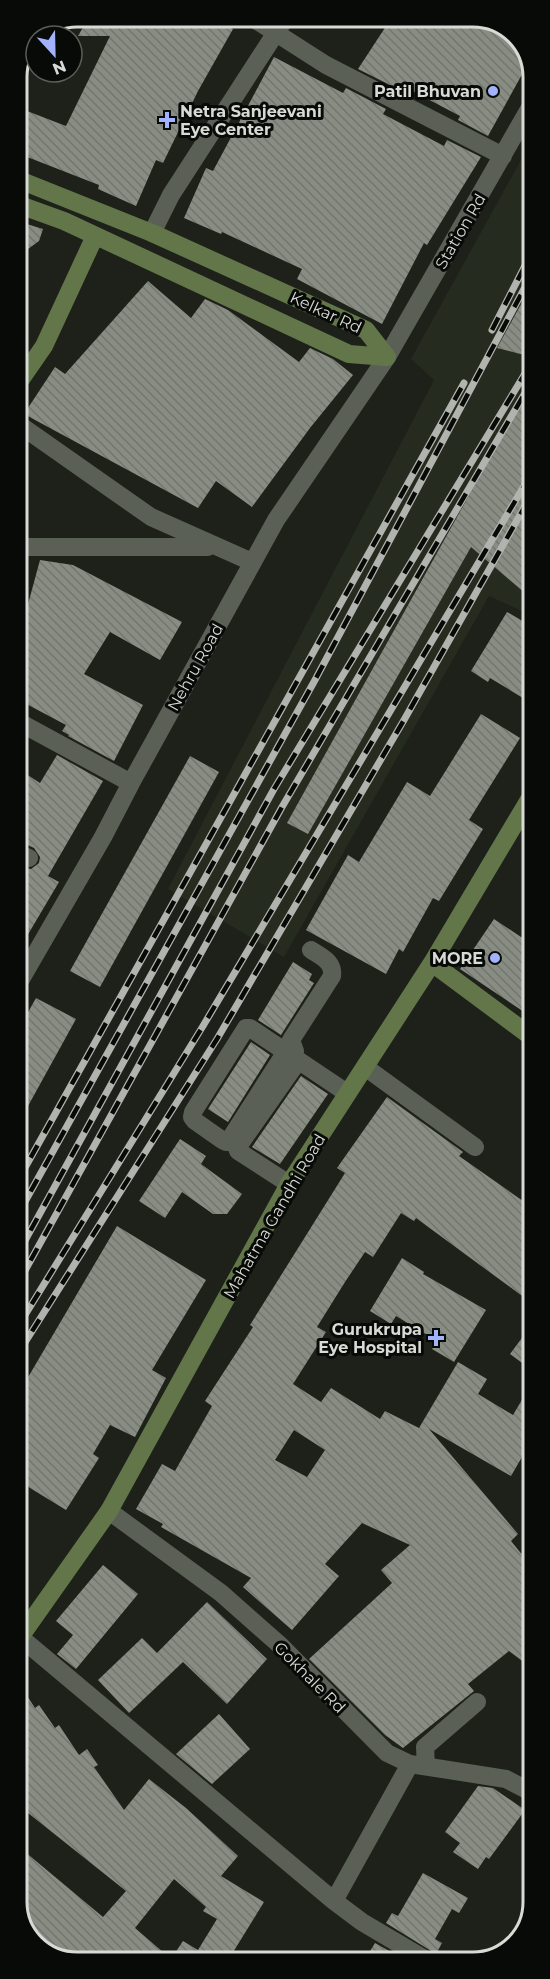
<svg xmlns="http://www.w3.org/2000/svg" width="550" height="1979" viewBox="0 0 550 1979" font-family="Montserrat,sans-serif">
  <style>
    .built { fill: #252c1f }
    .building { fill: url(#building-back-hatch); fill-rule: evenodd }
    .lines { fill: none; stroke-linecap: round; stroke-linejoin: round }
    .street { stroke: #5b6057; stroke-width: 18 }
    .secondary { stroke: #62764a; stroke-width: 18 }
    .rail-casing { stroke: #b1b4ae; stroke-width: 7 }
    .rail { stroke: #080a07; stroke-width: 4.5; stroke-dasharray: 14; stroke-linecap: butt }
    .poi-dot { fill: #a3b2fd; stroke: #080a07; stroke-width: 2 }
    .labels { text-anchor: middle; stroke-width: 6; stroke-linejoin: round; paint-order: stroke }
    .poi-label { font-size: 16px; font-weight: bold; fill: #d8dbd5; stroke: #080a07; text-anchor: end }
    .street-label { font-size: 16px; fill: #d8dbd5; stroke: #080a07 }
    .rim { fill: none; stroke: #d8dbd5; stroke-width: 3 }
  </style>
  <defs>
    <pattern id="building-back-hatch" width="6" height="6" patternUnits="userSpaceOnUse" patternTransform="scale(1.5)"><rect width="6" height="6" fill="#888d83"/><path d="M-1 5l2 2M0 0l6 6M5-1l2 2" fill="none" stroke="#73766f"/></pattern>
  </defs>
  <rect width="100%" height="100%" fill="#1d2119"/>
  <path class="built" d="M532 140 533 616 489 596 284 957 168 889 434 380 411 359Z"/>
  <path class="building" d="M89 17H210L233 29 198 91 163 163 156 160 136 206 98 189 99 185 17 153V139L27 111 66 126 110 36H78Z
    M392 17H481L513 32 530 60 488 136 458 120 460 116 401 85 398 89 358 69Z
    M274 57 343 93 346 88 386 109 383 114 444 146 447 140 481 157 427 245 424 243 382 324 297 279 302 269 222 232 221 234 184 218 206 168 213 171Z
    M17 221 43 229 39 241 17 257Z
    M148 281 191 318 205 299 228 310 299 362 310 348 333 359 353 375 310 428 252 507 216 481 198 508 24 414 55 367 65 374Z
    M532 284V357L497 348Z
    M532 382 533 583 525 593 471 547 308 834 287 823Z
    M40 560 73 565 182 622 160 660 110 632 84 674 143 705 114 761 68 736 69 735 62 731 66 725 17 699V603L27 608Z
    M507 612 533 627V704L490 678 488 682 471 671Z
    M481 714 520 738 469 820 483 829 439 901 433 898 403 952 399 949 386 974 306 930 348 855 359 862 407 782 430 796Z
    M57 755 103 781 48 876 59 882 17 953V866L31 869 39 863 40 857 34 848 17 840V768L40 783Z
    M190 756 219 772 100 987 70 971Z
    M494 919 533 945V1018L460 969Z
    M293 962 312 974 309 980 314 983 281 1035 258 1020Z
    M36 998 76 1019 17 1126V1032Z
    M251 1042 270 1055 228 1122 208 1109Z
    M301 1076 328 1094 280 1164 252 1147Z
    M387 1097 463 1152 459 1156 533 1208V1304L416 1218 414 1221 401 1213 373 1257 365 1252 345 1282 317 1327 326 1332 293 1384 321 1402 331 1388 380 1419 385 1411 419 1428 458 1362 487 1379 478 1394 513 1415 533 1381V1438L511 1476 429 1429 518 1534 511 1541 533 1568V1669L509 1651 468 1684 474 1691 403 1748 385 1735 309 1659 392 1583 381 1570 410 1545 362 1523 325 1564 339 1576 292 1630 243 1587 251 1578 161 1527 163 1524 136 1509 162 1464 175 1471 212 1406 205 1401 253 1327 250 1325 345 1173 337 1168ZM294 1430 325 1450 307 1477 275 1460Z
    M180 1139 206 1156 201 1164 242 1194 227 1214H213L182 1192 165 1218 139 1201Z
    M117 1226 206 1280 152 1370 166 1378 135 1437 110 1425 93 1454 99 1458 66 1510 17 1480V1396Z
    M402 1258 424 1272 423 1274 486 1310 454 1362 432 1349 437 1341 396 1316 391 1324 370 1311Z
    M533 1323V1371L510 1354Z
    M103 1565 138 1594 76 1669 57 1654 73 1635 56 1621Z
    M207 1602 267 1659 227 1704 183 1662 129 1713 98 1680 142 1638 157 1653Z
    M18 1682 35 1708 39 1705 55 1728 59 1725 79 1755 87 1749 98 1765 94 1767 124 1810 149 1779 186 1808 238 1856 221 1876 264 1902 227 1962H69L37 1947 18 1914V1846L103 1917 126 1891 18 1805ZM174 1879 206 1907 203 1911 217 1919 198 1950 183 1941 171 1959 135 1928Z
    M219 1714 250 1749 212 1784 176 1754Z
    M478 1786 493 1788 525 1810 489 1859 486 1857 478 1869 453 1852 460 1843 445 1832Z
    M423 1873 468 1898 459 1913 452 1909 435 1939 442 1943 436 1954 386 1923 392 1913 398 1916Z
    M375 1943 407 1961H364Z"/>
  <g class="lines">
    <path class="street" d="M251 17 326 65 503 156
      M152 233 171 195 286 17
      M17 423 151 517 252 562
      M17 545 25 547H208
      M17 721 131 783
      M17 853 29 858
      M17 986 103 837 131 783 276 520 387 357 532 104
      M285 1053 230 1139 226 1142 222 1140 195 1121 192 1117 193 1112 246 1028H250L347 1093
      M294 1058 295 1051 291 1040 332 976C334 962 322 957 311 950
      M365 1067 475 1147
      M289 1184 238 1151 237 1148 298 1061
      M109 1511 221 1593 281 1646 387 1753 410 1764 506 1779 533 1793
      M21 1638 334 1901 362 1922 428 1961
      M426 1766 425 1747 477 1702
      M334 1901 410 1764"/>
    <path class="secondary" d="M17 179 152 233 366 330 387 357
      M17 204 64 221 349 354 387 357
      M17 385 44 346 95 236
      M432 963 533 1038
      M18 1640 109 1511 289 1184 432 963 533 793"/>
    <defs>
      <path id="rail" d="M492 330 532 252
        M17 1182 464 383
        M17 1216 315 680 532 274
        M17 1255 274 789 532 362
        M17 1285 282 807 532 381
        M17 1328 203 1026 533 471
        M17 1355 217 1039 404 720 533 492"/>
    </defs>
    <use href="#rail" class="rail-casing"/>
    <use href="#rail" class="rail"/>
  </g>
  <g class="poi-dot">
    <circle cx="493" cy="91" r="6"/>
    <path d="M164 111h6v6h6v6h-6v6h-6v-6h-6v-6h6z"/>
    <circle cx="495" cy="958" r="6"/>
    <path d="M433 1329h6v6h6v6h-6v6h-6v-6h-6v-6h6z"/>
  </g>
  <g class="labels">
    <g class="poi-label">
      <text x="481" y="97">Patil Bhuvan</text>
      <text x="180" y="117" text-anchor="start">Netra Sanjeevani<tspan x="180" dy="18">Eye Center</tspan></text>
      <text x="483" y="964">MORE</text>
      <text x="422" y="1335">Gurukrupa<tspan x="422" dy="18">Eye Hospital</tspan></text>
    </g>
    <g class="street-label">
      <text transform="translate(460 231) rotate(-60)" y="6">Station Rd</text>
      <text transform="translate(326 312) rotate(25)" y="6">Kelkar Rd</text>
      <text transform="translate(195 667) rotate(-61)" y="6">Nehru Road</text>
      <text transform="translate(274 1216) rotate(-60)" y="6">Mahatma Gandhi Road</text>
      <text transform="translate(310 1677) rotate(45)" y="6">Gokhale Rd</text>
    </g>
  </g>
  <path d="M0 0H550V1979H0ZM77 27H473A50 50 0 0 1 523 77V1902A50 50 0 0 1 473 1952H77A50 50 0 0 1 27 1902V77A50 50 0 0 1 77 27Z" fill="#080a07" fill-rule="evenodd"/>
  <path class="rim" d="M77 27H473A50 50 0 0 1 523 77V1902A50 50 0 0 1 473 1952H77A50 50 0 0 1 27 1902V77A50 50 0 0 1 77 27Z"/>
  <g transform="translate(54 54) rotate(158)"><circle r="28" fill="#080a07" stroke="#5b5e59" stroke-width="1.5"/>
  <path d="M0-4.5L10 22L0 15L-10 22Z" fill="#a3b2fd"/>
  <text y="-9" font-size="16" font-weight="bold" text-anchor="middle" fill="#d8dbd5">N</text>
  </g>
</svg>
